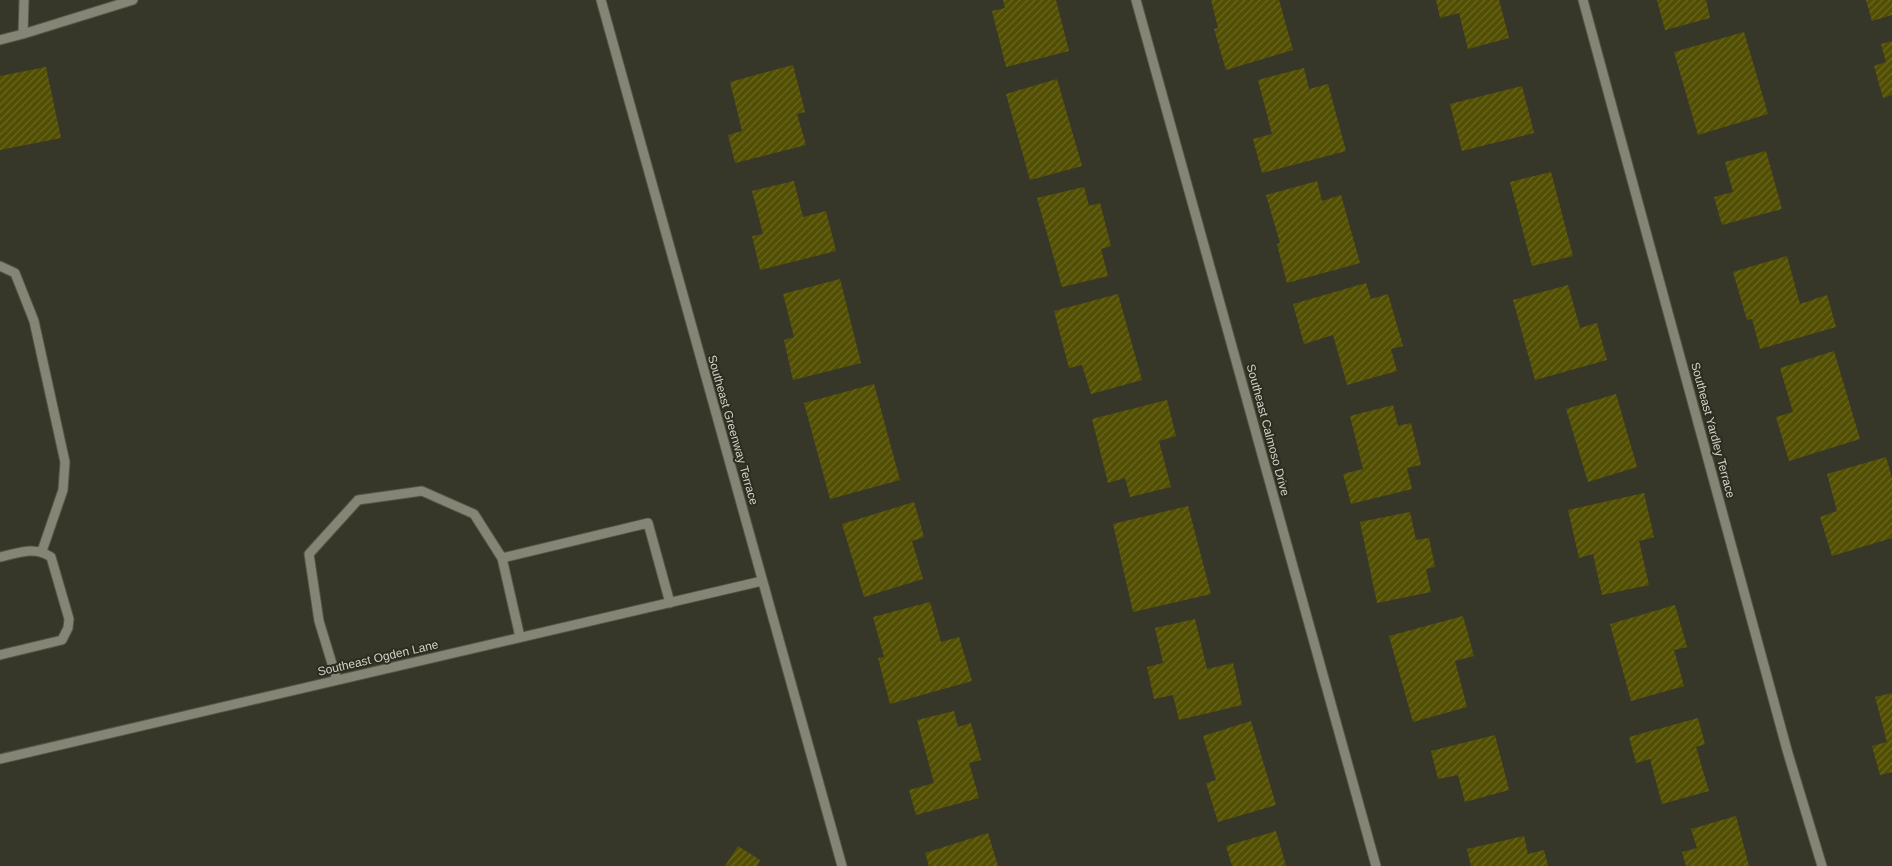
<svg xmlns="http://www.w3.org/2000/svg" width="1892" height="866" viewBox="0 0 1892 866" font-family="Helvetica,sans-serif">
  <style>
    .building { fill: url(#building-hatch) }
    .lines { fill: none; stroke-linecap: round; stroke-linejoin: round }
    .minor-casing { stroke: #545448; stroke-width: 11 }
    .minor { stroke: #858575; stroke-width: 9 }
    .labels { text-anchor: middle; stroke-width: 4; stroke-linejoin: round; paint-order: stroke }
    .street-label { font-size: 12px; fill: #d3d2ca; stroke: #2d2c1f }
  </style>
  <defs>
    <pattern id="building-hatch" width="6" height="6" patternUnits="userSpaceOnUse" patternTransform="scale(1.25)"><rect width="6" height="6" fill="#524f03"/><path d="M-1 1l2-2M0 6l6-6M5 7l2-2" fill="none" stroke="#6a6726"/></pattern>
  </defs>
  <rect width="100%" height="100%" fill="#373729"/>
  <path class="building" d="M1003 0H1056L1069 51 1006 67 992 11 1005 8Z
    M1211 0H1279L1293 50 1226 70 1214 29 1218 28Z
    M1436 0H1499L1509 38 1468 49 1459 13 1440 18Z
    M1657 0H1706L1710 18 1665 30Z
    M1866 0H1892V15L1872 21Z
    M1744 32 1768 114 1698 135 1674 52Z
    M1892 41V95L1883 98 1874 66 1886 62 1881 44Z
    M793 65 805 112 797 114 806 145 735 163 728 135 742 131 730 82Z
    M46 67 61 138 0 150V76Z
    M1304 68 1309 89 1328 84 1346 151 1262 173 1253 139 1272 134 1258 80Z
    M1057 79 1082 166 1030 180 1006 94Z
    M1522 86 1534 133 1462 151 1450 104Z
    M1766 151 1782 209 1722 225 1714 197 1733 192 1725 162Z
    M1551 172 1573 256 1532 266 1510 182Z
    M794 181 803 217 826 211 836 251 760 270 752 236 763 234 752 191Z
    M1317 181 1322 201 1341 195 1360 263 1287 283 1277 244 1280 243 1266 195Z
    M1084 187 1089 206 1100 203 1111 246 1101 249 1108 276 1062 287 1037 198Z
    M1787 256 1800 304 1827 295 1836 327 1760 349 1752 319 1747 320 1733 272Z
    M840 279 861 363 793 380 784 340 794 337 783 294Z
    M1366 283 1371 299 1388 294 1403 346 1391 349 1397 371 1347 385 1333 335 1304 344 1293 304Z
    M1568 285 1580 328 1597 323 1607 360 1535 380 1513 300Z
    M1118 294 1142 380 1091 394 1082 365 1069 368 1054 311Z
    M1834 351 1860 439 1789 461 1776 417 1793 412 1780 368Z
    M874 384 900 480 830 499 804 403Z
    M1616 394 1637 467 1588 482 1566 409Z
    M1167 400 1176 436 1159 441 1171 487 1130 497 1125 478 1108 483 1092 419Z
    M1393 405 1398 426 1411 423 1421 465 1407 468 1412 489 1351 504 1343 474 1363 469 1350 416Z
    M1886 457 1892 478V538L1832 556 1820 517 1837 511 1827 474Z
    M1644 493 1654 537 1639 541 1649 585 1602 595 1593 554 1579 558 1568 510Z
    M914 502 924 537 912 541 923 579 864 597 842 524Z
    M1188 506 1211 594 1133 612 1113 524Z
    M1410 512 1416 540 1429 538 1435 567 1426 569 1431 592 1377 603 1360 522Z
    M930 602 941 642 959 637 972 681 890 704 878 658 884 657 873 617Z
    M1675 605 1687 647 1674 650 1684 686 1631 701 1610 624Z
    M1463 616 1474 656 1455 661 1467 707 1413 722 1389 636Z
    M1195 619 1207 669 1233 663 1242 705 1179 720 1173 695 1154 699 1147 667 1163 663 1155 628Z
    M1892 693V772L1880 775 1872 746 1887 742 1875 697Z
    M954 711 958 727 971 723 981 760 969 763 979 798 916 815 909 790 934 783 917 720Z
    M1698 718 1705 744 1696 747 1709 791 1662 804 1650 759 1636 763 1629 737Z
    M1251 721 1276 805 1218 822 1206 783 1216 780 1203 736Z
    M1495 735 1509 790 1465 802 1458 775 1438 779 1431 751Z
    M1736 816 1749 866H1686L1682 852 1697 848 1691 829Z
    M1276 831 1286 866H1232L1226 846Z
    M988 833 998 866H929L925 853Z
    M1524 836 1528 854 1544 850 1548 866H1471L1467 849Z
    M738 846 760 860 757 866H725Z"/>
  <g class="lines">
    <defs>
      <path id="minor" d="M601 0 842 866
        M1136 0 1376 866
        M1583 0 1787 750 1822 866
        M23 34 133 0
        M0 40 23 34 24 0
        M0 266 15 273 34 321 65 462 63 490 42 551
        M0 557C19 553 34 546 51 557L69 619 68 628 62 640 0 655
        M502 558 648 523 670 603
        M337 680 319 621 309 554 358 500 422 491 474 514 502 558 520 637
        M0 759 762 581"/>
    </defs>
    <use href="#minor" class="minor-casing"/>
    <use href="#minor" class="minor"/>
  </g>
  <g class="labels">
    <g class="street-label">
      <text transform="translate(733 430) rotate(74)" y="4">Southeast Greenway Terrace</text>
      <text transform="translate(1268 430) rotate(75)" y="4">Southeast Calmoso Drive</text>
      <text transform="translate(1713 430) rotate(75)" y="4">Southeast Yardley Terrace</text>
      <text transform="translate(378 658) rotate(-13)" y="4">Southeast Ogden Lane</text>
    </g>
  </g>
</svg>
